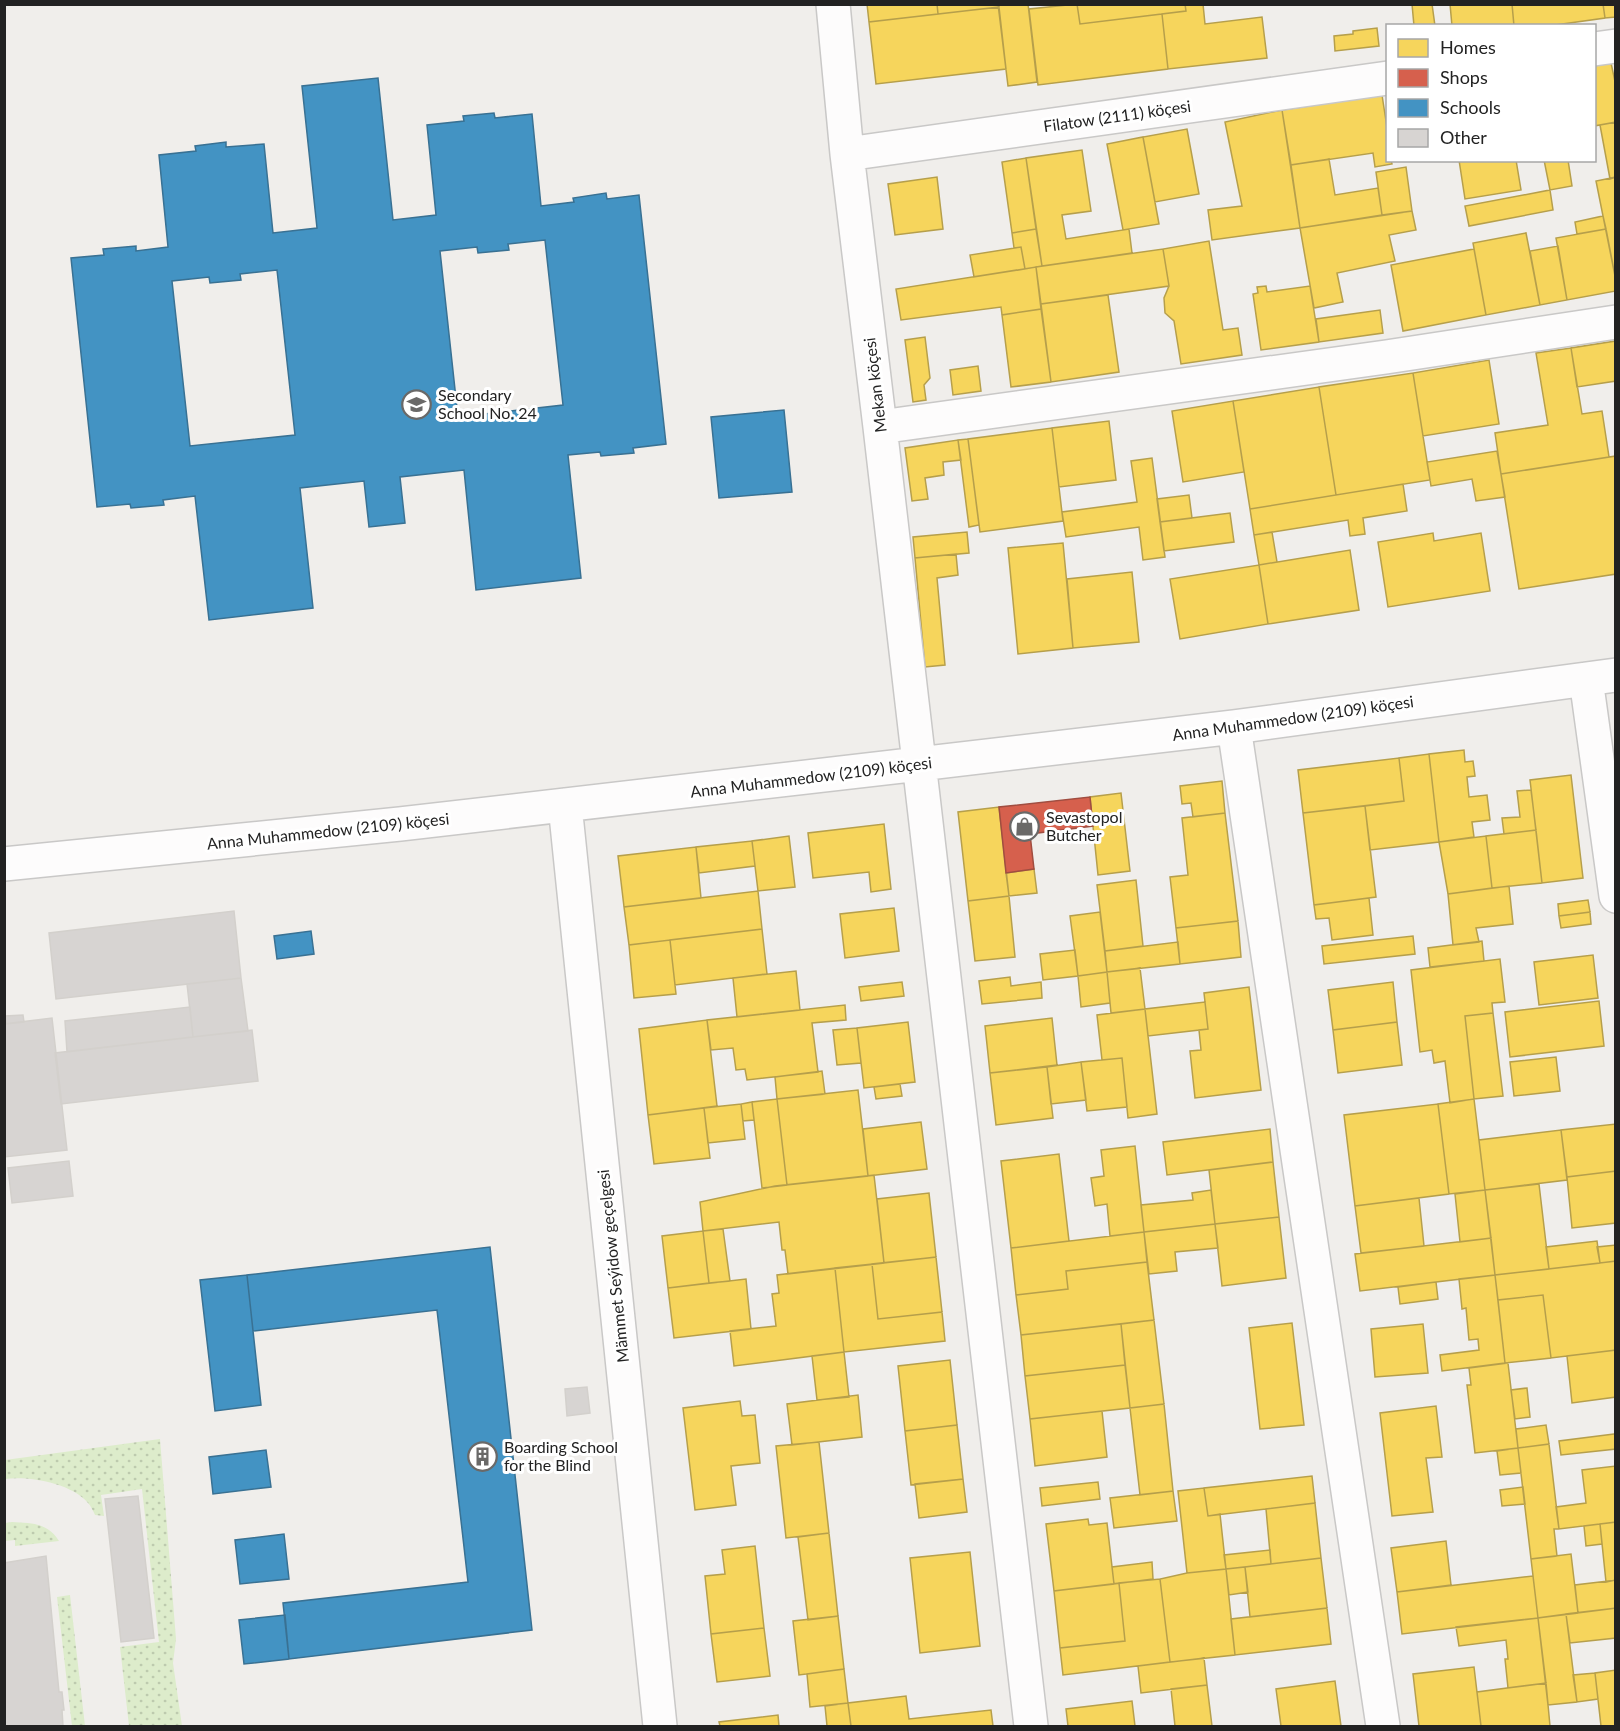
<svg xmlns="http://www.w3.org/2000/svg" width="1620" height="1731" viewBox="0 0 1620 1731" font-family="Lato,sans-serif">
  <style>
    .grass { fill: url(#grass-dots) }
    .homes { fill: #f6d55c; stroke: #b69f4b; stroke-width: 1.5 }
    .shops { fill: #d6604d; stroke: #a04d40; stroke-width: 1.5 }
    .schools { fill: #4393c3; stroke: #397193; stroke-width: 1.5; fill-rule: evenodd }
    .building { fill: #d7d4d2; stroke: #d3d0cc; stroke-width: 1.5 }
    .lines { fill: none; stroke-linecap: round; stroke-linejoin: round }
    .minor-casing { stroke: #c9c8c7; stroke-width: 36 }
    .minor { stroke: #fdfcfc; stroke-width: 33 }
    .labels { text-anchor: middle; stroke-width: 6; stroke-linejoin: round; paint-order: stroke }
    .street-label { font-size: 16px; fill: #222; stroke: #fff }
    .poi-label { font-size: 16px; fill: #222; stroke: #fff; text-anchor: start }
  </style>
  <defs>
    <pattern id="grass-dots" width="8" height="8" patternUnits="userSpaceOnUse" patternTransform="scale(1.5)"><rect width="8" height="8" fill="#ddeccb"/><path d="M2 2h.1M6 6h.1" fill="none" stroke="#bdcaae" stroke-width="1.8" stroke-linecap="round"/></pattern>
  </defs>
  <rect width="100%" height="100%" fill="#f0eeeb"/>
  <path class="grass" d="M160 1439 176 1639 173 1663 182 1726H129L120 1647 159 1642 142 1489 101 1495 104 1516 95 1515C93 1511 91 1506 88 1503 71 1483 29 1476 5 1479V1460Z
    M12 1522C32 1523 48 1523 59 1541L15 1546V1540L5 1541V1523Z
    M70 1595 85 1726H72L57 1597Z"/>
  <path class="homes" d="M867 4H937L938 14 869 22Z
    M937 4H998L999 7 938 14Z
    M998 4H1028L1037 82 1008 86Z
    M1077 4 1080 24 1162 14 1168 69 1038 85 1029 9Z
    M1077 4H1185L1186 11 1080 24Z
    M1185 4H1203L1205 24 1262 17 1267 58 1168 69 1162 14 1186 11Z
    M1412 4H1432L1435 26H1414Z
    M1450 4H1512L1514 26H1452Z
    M1512 4H1603L1605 18 1548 26H1514Z
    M1603 4H1616V17L1605 18Z
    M999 7 1006 69 876 84 869 22Z
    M1377 28 1379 46 1335 51 1334 36 1353 34V31Z
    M1611 63 1616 86V122L1594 126V66Z
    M1382 95 1388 134V160H1391L1392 164 1375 167 1373 153 1291 165 1282 110Z
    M1282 110 1300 228 1212 240 1208 210 1242 206 1225 122Z
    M1616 122V177L1610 179 1600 125Z
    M1187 129 1199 194 1155 202 1143 137Z
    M1143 137 1159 224 1123 230 1107 144Z
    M1082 150 1091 211 1062 215 1066 239 1129 229 1132 253 1042 266 1026 158Z
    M1026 158 1036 229 1012 233 1002 162Z
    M1329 159 1335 195 1378 188 1382 215 1300 228 1291 165Z
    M1459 160H1516L1521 190 1465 199Z
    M1544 160H1568L1572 186 1550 190Z
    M1406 167 1412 211 1382 215 1376 172Z
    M937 177 943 229 895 235 888 184Z
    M1616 177V281L1596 181Z
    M1550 190 1553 210 1469 226 1465 206Z
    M1412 211 1416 230 1389 235 1395 261 1337 273 1343 302 1314 308 1300 228Z
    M1603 216 1606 229 1577 234 1575 222Z
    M1036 229 1042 266 1025 269 1021 247 1014 248 1012 233Z
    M1606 229 1616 281V291L1567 300 1556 238Z
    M1526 233 1540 305 1486 315 1473 243Z
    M1209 241 1223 330 1238 328 1242 355 1181 364 1174 321 1165 313 1164 298 1169 286 1163 249Z
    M1558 246 1567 300 1540 305 1530 251Z
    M1021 247 1025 269 974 277 970 255Z
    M1163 249 1169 286 1041 304 1036 267Z
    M1474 249 1486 315 1403 331 1391 265Z
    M1036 267 1041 309 1002 315 1001 307 901 320 896 289Z
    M1266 286 1267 292 1310 286 1319 342 1261 350 1253 294 1258 293 1257 287Z
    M1108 295 1119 372 1051 382 1041 304Z
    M1041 309 1051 382 1011 387 1002 315Z
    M1380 310 1383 333 1319 342 1316 319Z
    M925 337 930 378 924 385 926 400 913 402 905 340Z
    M1616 341V381L1577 387 1571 348Z
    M1571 348 1582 414 1602 411 1609 457 1501 474 1495 433 1548 425 1536 353Z
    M1489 360 1499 424 1423 436 1413 373Z
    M978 366 981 391 953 395 950 370Z
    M1413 373 1430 480 1336 495 1319 387Z
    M1319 387 1336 495 1250 509 1233 401Z
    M1233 401 1244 472 1183 482 1172 411Z
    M1109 421 1116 480 1059 487 1052 428Z
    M1052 428 1063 521 980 532 968 439Z
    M968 439 979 525 969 527 958 440Z
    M958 440 961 460 943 462 944 475 925 478 928 499 912 501 905 448Z
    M1497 451 1505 497 1476 501 1472 479 1431 486 1427 462Z
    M1616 456V574L1519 589 1501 474Z
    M1152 458 1165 557 1143 560 1139 527 1066 537 1062 512 1137 502 1131 461Z
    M1403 484 1407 511 1363 518 1365 534 1350 536 1348 520 1254 535 1250 509Z
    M1189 495 1192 518 1160 522 1157 499Z
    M1230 513 1234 542 1164 551 1160 522Z
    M967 532 969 553 915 558 913 537Z
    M1272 532 1277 562 1259 565 1254 535Z
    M1433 533 1434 541 1481 533 1490 591 1388 607 1378 542Z
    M1063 543 1073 648 1018 654 1008 548Z
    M1350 550 1359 610 1268 624 1259 565Z
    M956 554 958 575 937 578 945 665 925 667 915 558Z
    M1259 565 1268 624 1180 639 1170 579Z
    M1132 572 1139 642 1073 648 1067 579Z
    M1464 750 1465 762 1473 761 1475 776 1467 777 1469 797 1487 795 1490 820 1472 822 1474 837 1439 842 1429 754Z
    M1429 754 1439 842 1370 850 1365 806 1404 801 1399 758Z
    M1399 758 1404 801 1303 813 1298 770Z
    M1571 775 1583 878 1542 883 1530 780Z
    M1222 781 1225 813 1193 817 1191 803 1182 804 1180 786Z
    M1531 790 1536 830 1504 834 1502 818 1520 817 1517 791Z
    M1121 793 1130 871 1098 875 1090 797Z
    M1365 806 1376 897 1314 905 1303 813Z
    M999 807 1009 896 968 901 958 812Z
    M1225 813 1238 921 1176 928 1170 877 1188 875 1182 818Z
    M884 824 891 889 871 892 869 872 813 878 808 833Z
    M1536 830 1542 883 1492 888 1486 836Z
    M789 836 795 887 758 891 752 841Z
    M1486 836 1492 888 1448 894 1439 842Z
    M752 841 755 866 699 873 696 847Z
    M696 847 701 898 624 907 618 856Z
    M1034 869 1037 893 1009 896 1006 873Z
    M1136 880 1143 946 1105 951 1097 885Z
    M1509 886 1513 924 1476 928 1479 942 1453 945 1448 894Z
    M758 891 762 929 629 945 624 907Z
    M1009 896 1015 957 975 961 968 901Z
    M1369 898 1373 935 1332 940 1329 918 1316 919 1314 905Z
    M1588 900 1590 912 1559 916 1558 904Z
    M894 908 899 951 845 958 840 914Z
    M1100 912 1107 972 1078 976 1070 916Z
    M1590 912 1591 924 1561 928 1559 916Z
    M1238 921 1241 957 1180 964 1176 928Z
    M762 929 767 974 675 985 670 940Z
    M1413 936 1415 954 1324 964 1322 946Z
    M670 940 676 994 634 998 629 945Z
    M1482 941 1484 961 1430 967 1428 948Z
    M1178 942 1180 964 1107 972 1105 951Z
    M1075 950 1078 976 1043 980 1040 954Z
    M1593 955 1598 998 1539 1005 1534 962Z
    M1500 959 1505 1002 1492 1003 1493 1013 1465 1016 1474 1099 1450 1103 1445 1061 1434 1063 1432 1050 1420 1052 1411 970Z
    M1140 968 1145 1009 1111 1013 1107 972Z
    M796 971 800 1010 737 1017 733 978Z
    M1107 972 1110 1003 1081 1007 1078 976Z
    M1010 977 1011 986 1041 982 1042 998 982 1004 979 981Z
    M902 982 904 996 861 1001 859 987Z
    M1393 982 1397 1022 1333 1030 1328 990Z
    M1249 987 1261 1090 1195 1098 1190 1051 1201 1050 1199 1030 1208 1029 1204 993Z
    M1599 1001 1604 1046 1510 1057 1505 1012Z
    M1205 1002 1208 1029 1148 1036 1145 1009Z
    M845 1005 846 1020 812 1023 818 1072 747 1080 745 1069 736 1070 733 1048 711 1050 707 1020Z
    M1145 1009 1157 1114 1128 1118 1122 1058 1102 1060 1097 1015Z
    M1493 1013 1503 1096 1474 1099 1465 1016Z
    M1052 1018 1057 1065 990 1073 985 1026Z
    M707 1020 717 1106 648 1115 639 1029Z
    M908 1022 915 1082 864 1088 857 1028Z
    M1397 1022 1402 1065 1338 1073 1333 1030Z
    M857 1028 861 1063 837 1065 833 1030Z
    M1556 1057 1560 1091 1514 1096 1510 1062Z
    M1122 1058 1127 1107 1087 1111 1081 1062Z
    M1081 1062 1086 1100 1051 1104 1047 1067Z
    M1047 1067 1053 1118 996 1125 990 1073Z
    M822 1071 825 1094 777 1099 775 1077Z
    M900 1084 902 1096 876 1099 874 1087Z
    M858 1090 868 1176 787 1185 777 1099Z
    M777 1099 787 1185 762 1188 752 1102Z
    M1474 1099 1485 1190 1449 1194 1438 1104Z
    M752 1102 754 1120 743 1121 741 1104Z
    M741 1104 745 1139 708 1143 704 1108Z
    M1438 1104 1449 1194 1355 1206 1344 1115Z
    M704 1108 710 1158 654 1164 648 1115Z
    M921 1122 927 1169 868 1176 863 1129Z
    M1616 1124V1171L1567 1177 1561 1130Z
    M1270 1129 1273 1162 1167 1175 1163 1142Z
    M1561 1130 1567 1180 1485 1190 1479 1140Z
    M1135 1146 1144 1232 1110 1236 1107 1204 1095 1206 1091 1178 1104 1176 1101 1150Z
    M1059 1154 1069 1241 1011 1248 1001 1161Z
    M1273 1162 1279 1217 1215 1224 1209 1170Z
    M1616 1171V1223L1572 1228 1567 1177Z
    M874 1175 884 1263 788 1274 785 1250H782L779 1222 703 1231 700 1202 775 1186Z
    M1539 1184 1549 1269 1495 1275 1485 1190Z
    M1211 1190 1215 1224 1144 1232 1141 1205 1193 1200 1192 1193Z
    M1485 1190 1491 1238 1460 1242 1455 1194Z
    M929 1193 936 1257 884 1263 877 1199Z
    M1419 1198 1424 1246 1361 1253 1355 1206Z
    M1279 1217 1286 1278 1222 1286 1215 1224Z
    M1215 1224 1218 1248 1175 1252 1177 1271 1149 1274 1144 1232Z
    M723 1229 730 1281 709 1283 703 1231Z
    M703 1231 709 1283 668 1288 662 1236Z
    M1144 1232 1147 1262 1066 1271 1068 1289 1016 1295 1011 1248Z
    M1491 1238 1495 1275 1360 1291 1355 1254Z
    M1597 1241 1600 1263 1549 1269 1546 1247Z
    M1616 1245V1261L1600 1263 1597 1247Z
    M936 1257 942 1312 878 1319 872 1264Z
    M1616 1261V1350L1551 1358 1543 1295 1498 1300 1495 1275Z
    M1147 1262 1154 1320 1021 1335 1016 1295 1068 1289 1066 1271Z
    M872 1264 878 1319 942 1312 945 1341 844 1352 835 1268Z
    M835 1268 844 1352 734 1366 730 1331 776 1326 772 1294 779 1293 777 1275Z
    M1495 1275 1505 1363 1442 1371 1440 1355 1479 1350 1478 1339 1469 1340 1466 1308 1462 1309 1459 1279Z
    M746 1279 751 1329 674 1338 668 1288Z
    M1436 1282 1438 1299 1400 1304 1398 1287Z
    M1543 1295 1551 1358 1505 1363 1498 1300Z
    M1154 1320 1164 1404 1130 1408 1121 1324Z
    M1292 1323 1304 1425 1260 1429 1249 1328Z
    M1121 1324 1125 1365 1025 1376 1021 1335Z
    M1423 1324 1428 1373 1375 1377 1371 1329Z
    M1616 1350V1397L1572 1403 1567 1356Z
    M844 1352 849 1397 817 1400 812 1356Z
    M950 1360 957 1425 905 1431 898 1366Z
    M1508 1363 1518 1448 1475 1453 1467 1385H1471L1469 1368Z
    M1125 1365 1130 1408 1030 1419 1025 1376Z
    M1527 1388 1530 1417 1515 1419 1511 1390Z
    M858 1395 862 1437 792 1445 787 1404Z
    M740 1401 742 1416 755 1415 760 1463 731 1466 736 1505 695 1510 683 1408Z
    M1164 1404 1173 1491 1140 1495 1130 1408Z
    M1436 1406 1442 1457 1426 1458 1433 1512 1392 1516 1380 1413Z
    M1102 1411 1107 1457 1035 1466 1030 1419Z
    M957 1425 963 1479 911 1485 905 1431Z
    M1546 1425 1549 1444 1518 1448 1516 1429Z
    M1614 1434H1616V1449L1561 1455 1559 1441Z
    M819 1442 829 1533 786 1538 776 1446Z
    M1549 1444 1559 1529H1554L1557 1556 1531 1559 1518 1448Z
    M1518 1448 1521 1473 1500 1475 1497 1451Z
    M1616 1466V1522L1559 1529 1556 1507 1586 1503 1582 1470Z
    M1312 1476 1315 1503 1208 1516 1204 1488Z
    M963 1479 967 1512 919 1518 915 1484Z
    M1098 1482 1100 1499 1042 1506 1040 1488Z
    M1523 1487 1525 1504 1502 1506 1500 1490Z
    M1204 1488 1208 1516 1220 1514 1226 1569 1187 1573 1178 1491Z
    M1173 1491 1177 1521 1114 1528 1110 1498Z
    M1315 1503 1321 1558 1271 1564 1266 1509Z
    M1088 1519 1089 1525 1107 1523 1114 1584 1054 1591 1046 1524Z
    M1616 1522V1580L1606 1582 1600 1524Z
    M1600 1524 1602 1544 1586 1546 1584 1526Z
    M829 1533 838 1616 808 1620 798 1537Z
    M1446 1541 1451 1585 1397 1592 1391 1548Z
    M755 1546 764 1628 711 1634 705 1576 725 1574 722 1550Z
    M1270 1550 1271 1564 1226 1569 1224 1555Z
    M970 1552 980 1646 920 1653 910 1558Z
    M1571 1554 1578 1613 1538 1618 1531 1559Z
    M1321 1558 1327 1608 1250 1617 1245 1567Z
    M1152 1562 1153 1579 1114 1584 1112 1567Z
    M1245 1567 1248 1592 1229 1595 1226 1569Z
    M1226 1569 1235 1655 1170 1662 1160 1579 1187 1573Z
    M1533 1576 1538 1618 1402 1634 1397 1592Z
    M1160 1579 1170 1662 1063 1675 1060 1648 1125 1641 1119 1583Z
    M1616 1580V1608L1578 1613 1575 1585Z
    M1119 1583 1125 1641 1060 1648 1054 1591Z
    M1327 1608 1331 1644 1235 1655 1231 1619Z
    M1616 1608V1638L1570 1643 1566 1614Z
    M1566 1614 1577 1702 1548 1705 1538 1618Z
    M838 1616 844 1669 799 1675 793 1621Z
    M1538 1618 1546 1683 1508 1688 1505 1659H1508L1506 1640 1459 1646 1456 1627Z
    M764 1628 770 1676 717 1682 711 1634Z
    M1204 1658 1207 1685 1141 1693 1138 1666Z
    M1474 1667 1481 1726H1419L1413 1674Z
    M844 1669 848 1703 810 1707 807 1674Z
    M1616 1670V1726H1601L1595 1673Z
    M1595 1673 1598 1699 1577 1702 1573 1675Z
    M1335 1681 1341 1726H1281L1276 1689Z
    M1546 1683 1550 1726H1481L1477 1692Z
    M1207 1685 1212 1726H1175L1171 1689Z
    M906 1696 909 1719 991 1710 993 1726H851L848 1703Z
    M1132 1701 1135 1726H1068L1066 1709Z
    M848 1703 851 1726H827L825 1706Z
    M778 1715 779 1726H720L719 1722Z"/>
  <path class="shops" d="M1090 797 1093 826 1030 834 1034 869 1006 873 999 807Z"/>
  <path class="schools" d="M378 78 393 220 436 215 427 125 464 121 463 116 494 113 495 118 532 114 541 206 574 202 573 198 606 193 607 199 639 195 666 444 633 448 634 453 601 456 600 452 568 455 581 578 476 590 464 470 400 477 405 523 369 527 364 481 300 488 313 608 209 620 195 496 163 500 164 505 131 508 130 504 97 507 71 258 104 255 103 249 136 246V251L168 247 159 155 196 151 195 146 226 142V147L264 144 273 233 317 228 302 86ZM545 240 563 405 458 417 440 251 477 247 478 253 509 250 508 244ZM277 270 295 435 190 446 172 281 209 277 210 283 241 280 240 274Z
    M784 410 792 492 719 498 711 417Z
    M311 931 314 954 277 959 274 936Z
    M490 1247 532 1630 289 1659 283 1603 468 1582 437 1310 253 1331 247 1275Z
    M247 1275 261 1405 215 1411 200 1280Z
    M266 1450 271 1487 213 1494 209 1457Z
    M284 1534 289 1579 240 1584 235 1540Z
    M285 1615 289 1659 244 1664 239 1620Z"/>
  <path class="building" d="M234 911 241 978 56 999 49 933Z
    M241 978 248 1031 193 1037 187 984Z
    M190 1007 193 1037 67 1052 65 1021Z
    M23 1015 24 1022 6 1024 5 1016Z
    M52 1018 67 1150 4 1157V1024Z
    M252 1030 258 1081 61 1104 55 1053Z
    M69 1161 73 1196 12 1203 8 1168Z
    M587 1387 590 1413 567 1416 565 1389Z
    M138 1496 154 1638 121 1642 105 1499Z
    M46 1556 59 1692H62L64 1710H62L63 1726H4V1563Z"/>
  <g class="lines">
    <defs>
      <path id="minor" d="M833 4 847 154 880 427 1031 1726
        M1594 49 1616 46
        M847 154 1388 78
        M880 427 1386 357 1616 322
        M1586 679 1616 896
        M1234 727 1383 1726
        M565 805 660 1726
        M4 864 400 824 919 764 1234 727 1616 675"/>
    </defs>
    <use href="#minor" class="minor-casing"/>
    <use href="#minor" class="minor"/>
  </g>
  <defs>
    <symbol id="school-ring" viewBox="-11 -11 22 22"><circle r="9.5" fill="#fff" stroke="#6a6968" stroke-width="1.5"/><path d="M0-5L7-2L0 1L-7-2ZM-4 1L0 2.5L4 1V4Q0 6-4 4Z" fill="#6a6968"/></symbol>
    <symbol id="shop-ring" viewBox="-11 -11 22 22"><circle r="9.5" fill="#fff" stroke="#6a6968" stroke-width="1.5"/><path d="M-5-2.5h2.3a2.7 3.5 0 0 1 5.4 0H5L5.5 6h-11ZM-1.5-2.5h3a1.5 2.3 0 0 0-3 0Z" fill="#6a6968"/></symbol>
    <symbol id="building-ring" viewBox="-11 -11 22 22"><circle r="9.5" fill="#fff" stroke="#6a6968" stroke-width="1.5"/><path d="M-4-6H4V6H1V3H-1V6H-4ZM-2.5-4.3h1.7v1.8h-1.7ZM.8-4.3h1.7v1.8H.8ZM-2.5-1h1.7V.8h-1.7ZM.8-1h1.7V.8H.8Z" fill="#6a6968"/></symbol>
  </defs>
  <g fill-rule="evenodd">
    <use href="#school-ring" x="400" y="388" width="33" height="33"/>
    <use href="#shop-ring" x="1008" y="810" width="33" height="33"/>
    <use href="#building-ring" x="466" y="1440" width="33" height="33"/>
  </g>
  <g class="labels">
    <g class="street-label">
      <text transform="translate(1117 116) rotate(-8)" y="6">Filatow (2111) köçesi</text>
      <text transform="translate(875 385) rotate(-97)" y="6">Mekan köçesi</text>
      <text transform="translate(1293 718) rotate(-8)" y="6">Anna Muhammedow (2109) köçesi</text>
      <text transform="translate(811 777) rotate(-7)" y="6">Anna Muhammedow (2109) köçesi</text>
      <text transform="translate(328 831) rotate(-6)" y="6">Anna Muhammedow (2109) köçesi</text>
      <text transform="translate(613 1266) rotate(-96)" y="6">Mämmet Seýidow geçelgesi</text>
    </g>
    <g class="poi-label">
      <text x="438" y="401">Secondary<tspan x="438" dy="18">School No. 24</tspan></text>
      <text x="1046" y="823">Sevastopol<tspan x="1046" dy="18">Butcher</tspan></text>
      <text x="504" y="1453">Boarding School<tspan x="504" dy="18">for the Blind</tspan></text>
    </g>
  </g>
  <rect width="1620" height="1731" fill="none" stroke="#222222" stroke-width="12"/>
  <rect x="1386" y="24" width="210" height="138" fill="#ffffff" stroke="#a7a7a7" stroke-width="1.5"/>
  <rect x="1398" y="39" width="30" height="18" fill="#f6d55c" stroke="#a7a7a7" stroke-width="1.5"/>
  <text x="1440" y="54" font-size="18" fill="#222222">Homes</text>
  <rect x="1398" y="69" width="30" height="18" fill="#d6604d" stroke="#a7a7a7" stroke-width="1.5"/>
  <text x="1440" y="84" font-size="18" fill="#222222">Shops</text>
  <rect x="1398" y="99" width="30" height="18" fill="#4393c3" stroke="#a7a7a7" stroke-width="1.5"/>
  <text x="1440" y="114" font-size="18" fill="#222222">Schools</text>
  <rect x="1398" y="129" width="30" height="18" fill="#d7d4d2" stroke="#a7a7a7" stroke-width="1.5"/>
  <text x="1440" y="144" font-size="18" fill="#222222">Other</text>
</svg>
